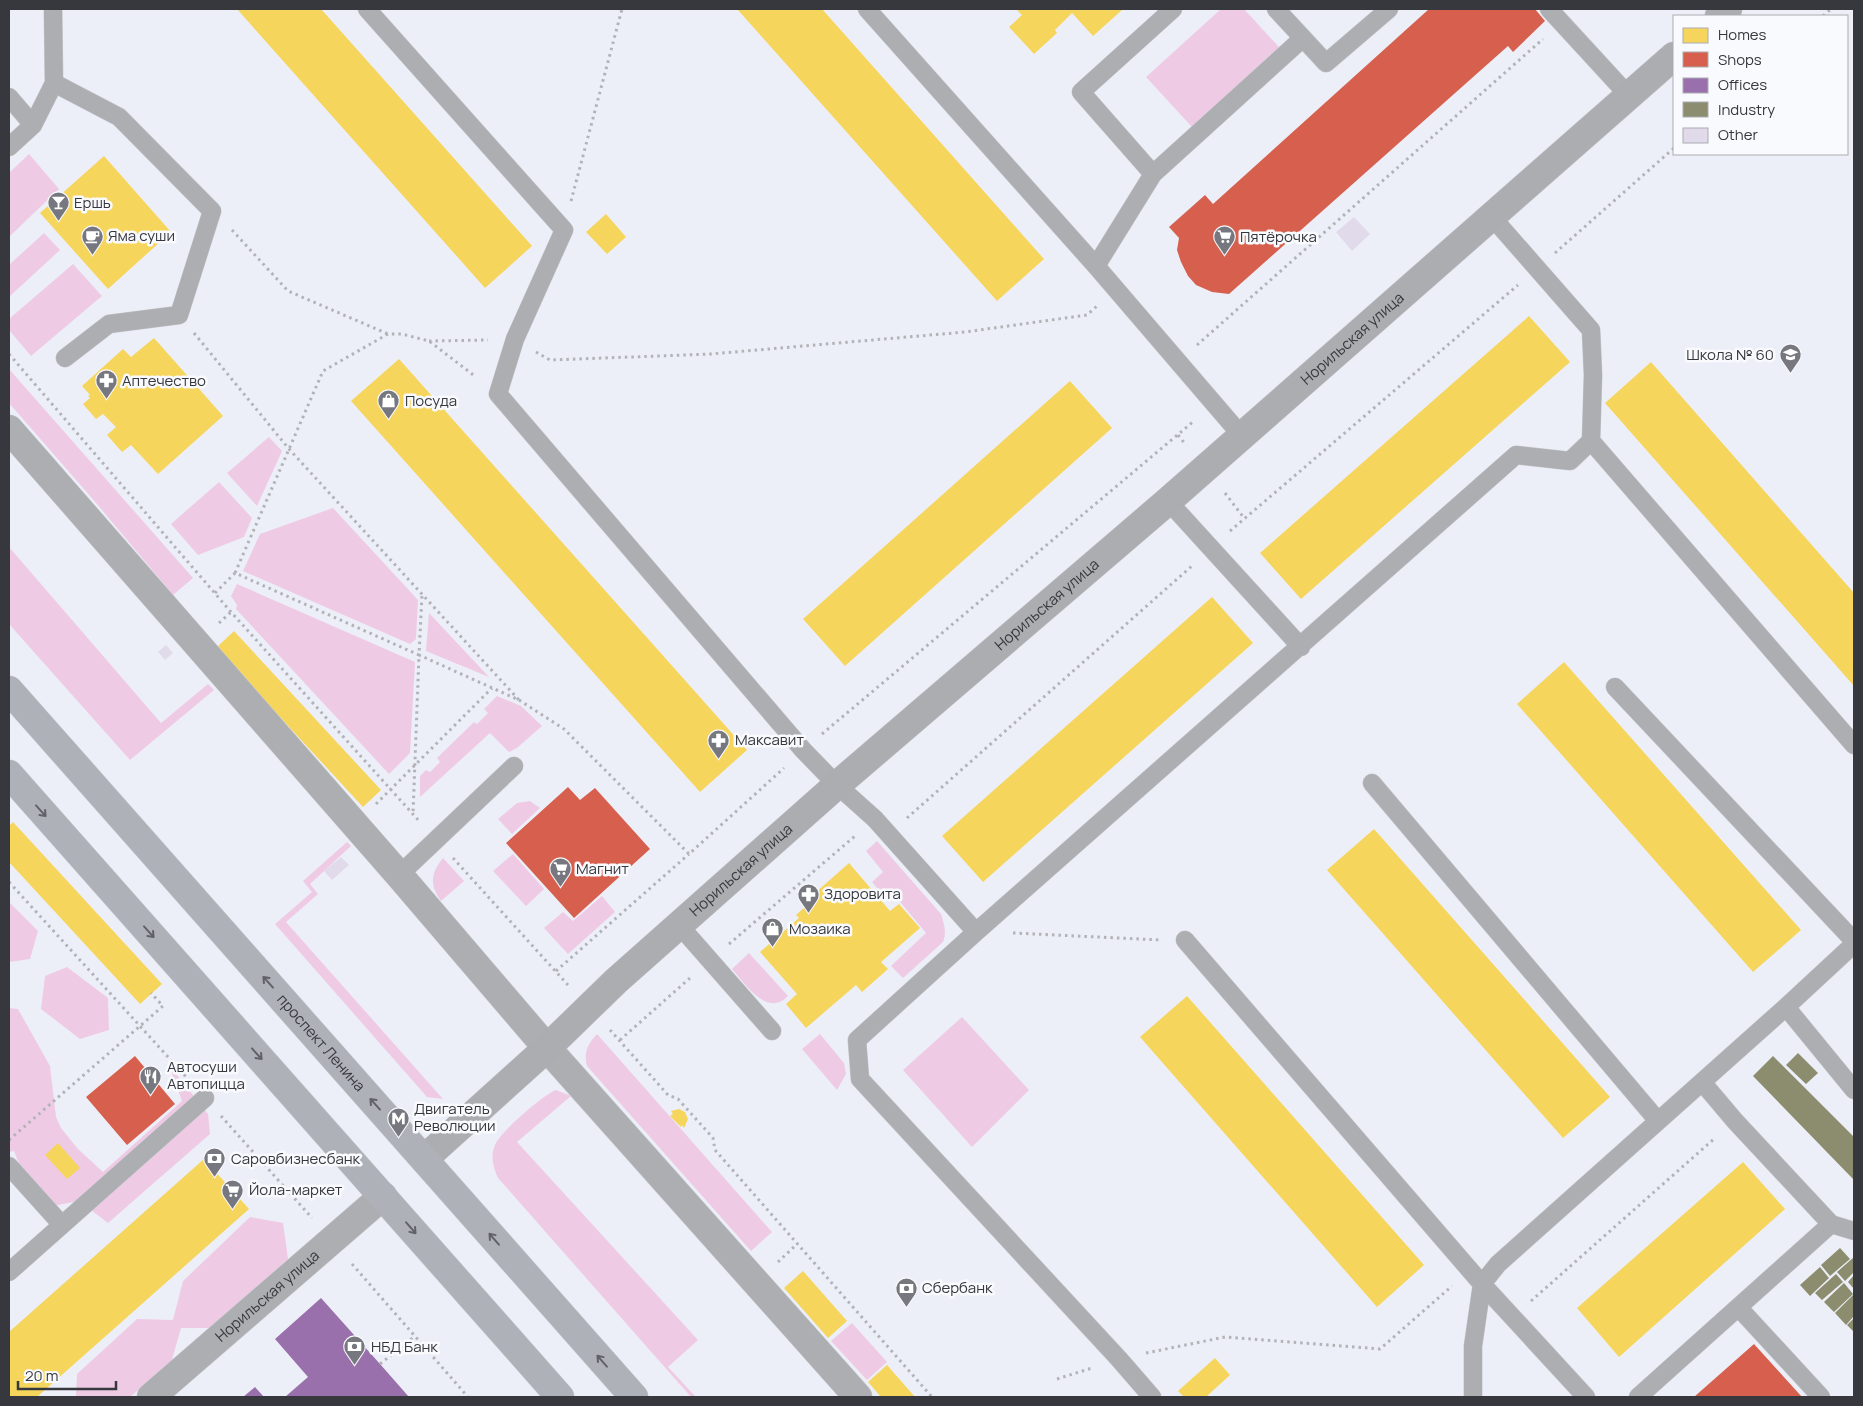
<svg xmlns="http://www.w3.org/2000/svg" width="1863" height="1406" viewBox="0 0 1863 1406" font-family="Manrope,sans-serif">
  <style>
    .green { fill: #efcae4 }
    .homes { fill: #f6d55c }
    .shops { fill: #d6604d }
    .offices { fill: #9970ab }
    .industry { fill: #8c8c6e }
    .building { fill: #e1daeb }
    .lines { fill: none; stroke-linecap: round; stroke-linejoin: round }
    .lane-casing { stroke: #c9cbd2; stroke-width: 19 }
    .street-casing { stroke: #c9cbd2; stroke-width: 29 }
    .secondary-casing { stroke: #c9cbd2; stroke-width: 29 }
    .primary-casing { stroke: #c9cbd2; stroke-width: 29 }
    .path { stroke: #b1b3b7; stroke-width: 3; stroke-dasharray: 2.5 4; stroke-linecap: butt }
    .lane { stroke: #acaeb1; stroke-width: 18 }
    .street { stroke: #acaeb1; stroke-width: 28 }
    .secondary { stroke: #abadb1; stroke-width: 28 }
    .primary { stroke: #aeb1b7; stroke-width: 28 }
    .oneway { stroke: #616268 }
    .labels { text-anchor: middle; stroke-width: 5; stroke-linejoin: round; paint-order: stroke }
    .poi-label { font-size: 15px; fill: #37383e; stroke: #f9fafd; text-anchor: start }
    .street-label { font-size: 15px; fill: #37383e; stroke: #f9fafd }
  </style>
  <rect width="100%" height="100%" fill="#edeff8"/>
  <path class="green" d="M1221 9H1244L1279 47 1192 127 1146 77Z
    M29 154 59 189 9 237V173Z
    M44 233 60 250 9 297V265Z
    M73 264 102 296 31 356 9 330V319Z
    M9 369 193 578 173 595 97 504 9 403Z
    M269 437 282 451 257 506 227 473Z
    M219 482 252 518 244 537 198 555 171 524Z
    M333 508 418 600 416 639 410 644 243 571 260 534Z
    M9 547 161 723 208 684 214 690 130 760 9 624Z
    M237 584 415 662 410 753 389 774 236 609 237 605 231 596Z
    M429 613 489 677 426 651Z
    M497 696 521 706 542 726 517 748 509 752 490 733 420 797V776L426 770 430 772 440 762 437 758 474 722 477 724 488 713 484 709Z
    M530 801 540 808 512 834 498 819 517 803Z
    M877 841 941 914C944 924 947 932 943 942L903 978 891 966 926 933 896 897 889 902 872 882 883 872 866 851Z
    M347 842 351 846 310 884 318 894 286 922 443 1099 427 1097 275 924 312 892 303 881Z
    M513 854 544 889 526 906 493 871Z
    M443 858 464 881 441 901C429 884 431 873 443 858Z
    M602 896 615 912 568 954 544 928 563 912 573 921Z
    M9 902 38 931 30 959 9 962Z
    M749 953 788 996C767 1018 745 984 732 969Z
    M67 967 108 998 109 1030 80 1039 41 1009 45 976Z
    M9 1008 18 1009 50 1066 56 1117 61 1128 78 1149 103 1172 182 1101 169 1065 208 1114 210 1134 108 1223 79 1201 37 1209 14 1151 9 1152Z
    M962 1017 1029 1090 972 1147 903 1070Z
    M597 1034 772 1232 751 1251 587 1066C583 1052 588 1044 597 1034Z
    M820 1034 844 1063 846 1074 837 1090 802 1049Z
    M556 1090 571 1096 517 1142 698 1340 668 1367 696 1397H691L498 1178C493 1167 490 1157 495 1145 500 1132 543 1095 556 1090Z
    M250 1217 283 1223 288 1259 213 1328H181L171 1363 130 1397H76L77 1374 137 1319 173 1320 183 1281Z
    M852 1323 887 1362 867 1380 831 1341Z"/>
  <path class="homes" d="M237 9H321L532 246 485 288Z
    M737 9H822L1044 259 997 301Z
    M1016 9H1121L1122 10 1093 36 1072 13 1055 30 1057 33 1034 54 1009 27 1022 15Z
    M104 156 171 232 108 289 40 213Z
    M606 214 626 237 607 254 586 232Z
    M1529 316 1570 362 1301 599 1260 553Z
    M154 338 223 416 158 474 131 445 122 452 107 435 116 427 103 414 96 419 83 404 90 398 88 396 90 395 82 386 123 349 131 357Z
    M399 359 747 750 700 792 351 401Z
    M1651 362 1854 593V686L1605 403Z
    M1070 381 1112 428 845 666 803 619Z
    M1212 597 1253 643 983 882 942 836Z
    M234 631 381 790 363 807 216 648Z
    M1564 662 1801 930 1753 972 1517 704Z
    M13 822 162 984 140 1004 9 862V826Z
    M1374 829 1610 1097 1563 1138 1327 870Z
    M849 863 890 911 899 904 920 928 881 962 888 969 862 992 856 985 806 1028 786 1004 797 994 760 952 799 918 796 915 817 896 815 893Z
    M1187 996 1424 1265 1377 1307 1140 1037Z
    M679 1109 685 1112 688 1119 684 1128 682 1125 681 1127 670 1116 673 1114 671 1111Z
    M58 1143 80 1168 67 1179 45 1155Z
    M204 1159 249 1209 37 1397H9V1332Z
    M1743 1162 1785 1209 1619 1357 1577 1308Z
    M803 1271 847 1321 828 1338 784 1288Z
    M1215 1358 1230 1375 1206 1397H1184L1178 1391Z
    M887 1365 915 1397H881L868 1382Z"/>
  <path class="shops" d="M1429 9H1535L1545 21 1513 52 1508 46 1229 294 1212 292 1196 285 1188 276 1181 262 1177 250 1179 238 1169 227 1205 195 1213 204Z
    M568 787 580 800 595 788 650 849 574 918 506 843Z
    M135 1056 175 1104 127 1145 86 1097Z
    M1754 1344 1802 1397H1694Z"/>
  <path class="offices" d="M321 1298 380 1364 409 1397H285L308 1377 275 1339Z
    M255 1387 264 1397H243Z"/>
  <path class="industry" d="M1798 1053 1818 1073 1806 1084 1786 1065Z
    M1773 1056 1854 1137V1180L1753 1076Z
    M1840 1248 1850 1259 1830 1276 1821 1265Z
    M1854 1257V1272L1845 1281 1837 1272Z
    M1820 1267 1829 1278 1810 1296 1800 1285Z
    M1836 1274 1843 1282 1822 1300 1815 1293Z
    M1854 1275V1289L1848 1282Z
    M1844 1283 1853 1294 1834 1312 1824 1302Z
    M1854 1294V1316L1846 1325 1835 1313Z
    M1854 1318V1332L1847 1325Z"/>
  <path class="building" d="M1354 217 1370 234 1352 251 1336 232Z
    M166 645 173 653 165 660 158 652Z
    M341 857 349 865 332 880 324 871Z"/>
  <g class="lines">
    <defs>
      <path id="lane" d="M367 9 564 230 515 339 498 394 803 750 837 785 875 819 976 932
        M867 9 1096 266 1241 435
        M1276 9 1326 63 1389 9
        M1549 9 1629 96
        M54 83 119 117 212 211 179 315 109 324 65 358
        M9 97 33 125
        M9 147 33 125 54 83 53 9
        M1153 174 1303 38
        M1096 266 1153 174 1081 92 1173 9
        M1591 441 1854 745
        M1168 501 1301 647
        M1615 687 1854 941
        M1372 783 1658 1121
        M399 875 514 766
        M679 925 772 1031
        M1185 940 1482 1284 1586 1397
        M1786 1007 1854 1090
        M9 1166 62 1225
        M1831 1224 1854 1231
        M9 1272 205 1098
        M1739 1308 1821 1397
        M1152 1397 1119 1359 860 1079 857 1040 976 932 1516 455 1570 461 1591 441 1593 375 1591 330 1492 217
        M1473 1397V1346L1482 1284 1498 1264 1786 1007 1854 944
        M1638 1397 1831 1224 1735 1121 1702 1082"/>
      <g id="street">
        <path d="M9 429 399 875 547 1048 858 1397"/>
        <path id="s1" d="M151 1397 383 1196"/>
      </g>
      <g id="secondary">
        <path d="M1719 16 1728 9"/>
        <path id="s2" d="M424 1159 547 1048 616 981 837 785 1168 501 1674 56"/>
      </g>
      <g id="primary">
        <path id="s3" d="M9 690 634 1397"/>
        <path d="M9 774 560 1397"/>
      </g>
    </defs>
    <use href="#lane" class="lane-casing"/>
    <use href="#street" class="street-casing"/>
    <use href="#secondary" class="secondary-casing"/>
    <use href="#primary" class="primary-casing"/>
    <path class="path" d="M1823 16 1831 9
      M571 201 622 9
      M232 230 288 291 388 334
      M1555 253 1674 148
      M194 333 289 449 519 700 419 655 422 595
      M429 341 488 340
      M1197 345 1543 39
      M536 352 550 360 711 354 965 332 1087 315 1097 306
      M9 354 231 612 420 822
      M1178 435 1186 445
      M1225 493 1244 518
      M1230 531 1518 285
      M235 573 323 371 388 334H402L429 341 476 377
      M215 593 235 573 419 655 413 814
      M219 623 231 612
      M519 700 564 729 689 854 784 768
      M822 734 1194 421
      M376 804 492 688
      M907 818 1193 565
      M453 858 568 985
      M9 882 189 1080
      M1013 933 1161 940
      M729 944 855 836
      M556 971 689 854
      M610 1030 668 1095 678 1099 713 1138 715 1150 932 1397
      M620 1040 690 978
      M221 1116 312 1218
      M9 1140 163 1006 151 993
      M778 1262 797 1244
      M352 1264 468 1397
      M1531 1301 1715 1138
      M1146 1353 1225 1337 1380 1349 1452 1286
      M380 1364 415 1336
      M1057 1379 1092 1368"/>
    <use href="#lane" class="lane"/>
    <use href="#street" class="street"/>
    <use href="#secondary" class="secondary"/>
    <use href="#primary" class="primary"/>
  </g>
  <defs><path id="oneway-shaft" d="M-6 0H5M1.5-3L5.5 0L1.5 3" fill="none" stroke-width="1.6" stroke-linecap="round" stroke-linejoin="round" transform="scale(1.25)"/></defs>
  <g class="oneway">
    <use href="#oneway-shaft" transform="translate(41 811) rotate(48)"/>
    <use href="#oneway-shaft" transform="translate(149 932) rotate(48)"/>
    <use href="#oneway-shaft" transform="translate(268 982) rotate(-132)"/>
    <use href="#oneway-shaft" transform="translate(257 1054) rotate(48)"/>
    <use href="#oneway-shaft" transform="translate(375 1104) rotate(-132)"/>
    <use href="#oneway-shaft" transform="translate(411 1228) rotate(49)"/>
    <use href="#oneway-shaft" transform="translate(494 1239) rotate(-131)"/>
    <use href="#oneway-shaft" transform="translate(602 1361) rotate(-131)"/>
  </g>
  <defs>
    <symbol id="bar-pin" viewBox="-11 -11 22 30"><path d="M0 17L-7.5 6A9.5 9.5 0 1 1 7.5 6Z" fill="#77787f" stroke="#f9fafd"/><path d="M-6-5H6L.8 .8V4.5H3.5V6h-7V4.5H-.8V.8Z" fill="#fff"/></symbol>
    <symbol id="cafe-pin" viewBox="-11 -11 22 30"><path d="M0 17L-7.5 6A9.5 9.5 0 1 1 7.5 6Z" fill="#77787f" stroke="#f9fafd"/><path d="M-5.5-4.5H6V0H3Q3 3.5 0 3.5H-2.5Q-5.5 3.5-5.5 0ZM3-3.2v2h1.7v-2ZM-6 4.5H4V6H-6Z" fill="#fff"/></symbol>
    <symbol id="supermarket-pin" viewBox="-11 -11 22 30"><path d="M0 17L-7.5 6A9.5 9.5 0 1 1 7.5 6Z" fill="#77787f" stroke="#f9fafd"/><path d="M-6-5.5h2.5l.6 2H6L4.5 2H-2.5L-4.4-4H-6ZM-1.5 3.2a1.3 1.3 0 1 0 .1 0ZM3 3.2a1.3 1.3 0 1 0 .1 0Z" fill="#fff"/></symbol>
    <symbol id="school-pin" viewBox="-11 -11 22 30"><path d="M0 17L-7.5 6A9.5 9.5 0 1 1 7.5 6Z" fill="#77787f" stroke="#f9fafd"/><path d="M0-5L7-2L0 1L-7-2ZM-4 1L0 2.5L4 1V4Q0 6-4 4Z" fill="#fff"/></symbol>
    <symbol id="pharmacy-pin" viewBox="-11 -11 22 30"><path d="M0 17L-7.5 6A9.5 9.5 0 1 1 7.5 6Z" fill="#77787f" stroke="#f9fafd"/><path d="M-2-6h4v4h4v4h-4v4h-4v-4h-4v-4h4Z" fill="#fff"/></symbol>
    <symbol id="shop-pin" viewBox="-11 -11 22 30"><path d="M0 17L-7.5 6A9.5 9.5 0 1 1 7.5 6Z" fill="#77787f" stroke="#f9fafd"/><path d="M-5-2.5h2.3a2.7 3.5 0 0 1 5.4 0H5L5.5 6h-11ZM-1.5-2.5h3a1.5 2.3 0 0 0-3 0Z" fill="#fff"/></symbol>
    <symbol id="restaurant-pin" viewBox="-11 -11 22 30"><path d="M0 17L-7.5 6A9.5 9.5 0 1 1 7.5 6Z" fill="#77787f" stroke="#f9fafd"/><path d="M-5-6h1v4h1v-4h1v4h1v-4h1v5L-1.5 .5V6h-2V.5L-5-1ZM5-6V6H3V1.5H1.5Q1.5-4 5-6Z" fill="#fff"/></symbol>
    <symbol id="metro-pin" viewBox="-11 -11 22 30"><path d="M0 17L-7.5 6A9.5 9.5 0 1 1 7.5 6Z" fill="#77787f" stroke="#f9fafd"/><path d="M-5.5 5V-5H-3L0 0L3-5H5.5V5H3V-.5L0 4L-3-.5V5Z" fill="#fff"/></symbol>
    <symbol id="bank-pin" viewBox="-11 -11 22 30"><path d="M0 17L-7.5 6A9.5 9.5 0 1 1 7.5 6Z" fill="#77787f" stroke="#f9fafd"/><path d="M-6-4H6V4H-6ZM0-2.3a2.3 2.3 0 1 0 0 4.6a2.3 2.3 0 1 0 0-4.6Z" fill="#fff"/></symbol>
  </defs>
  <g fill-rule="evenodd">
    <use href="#bar-pin" x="46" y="190" width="25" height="34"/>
    <use href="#cafe-pin" x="80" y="224" width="25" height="34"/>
    <use href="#supermarket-pin" x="1212" y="224" width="25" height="34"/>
    <use href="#school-pin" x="1778" y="342" width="25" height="34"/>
    <use href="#pharmacy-pin" x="94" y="368" width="25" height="34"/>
    <use href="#shop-pin" x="376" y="388" width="25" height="34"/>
    <use href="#pharmacy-pin" x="706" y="728" width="25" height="34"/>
    <use href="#supermarket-pin" x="548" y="856" width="25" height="34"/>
    <use href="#pharmacy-pin" x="796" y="882" width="25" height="34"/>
    <use href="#shop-pin" x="760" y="916" width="25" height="34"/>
    <use href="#restaurant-pin" x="138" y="1064" width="25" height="34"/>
    <use href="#metro-pin" x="386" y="1106" width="25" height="34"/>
    <use href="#bank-pin" x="202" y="1146" width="25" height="34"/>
    <use href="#supermarket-pin" x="220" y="1178" width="25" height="34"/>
    <use href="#bank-pin" x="894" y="1276" width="25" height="34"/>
    <use href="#bank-pin" x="342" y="1334" width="25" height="34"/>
  </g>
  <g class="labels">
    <g class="poi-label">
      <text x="74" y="208">Ершь</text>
      <text x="108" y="241">Яма суши</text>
      <text x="1240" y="242">Пятёрочка</text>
      <text x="1774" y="360" text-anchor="end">Школа № 60</text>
      <text x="122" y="386">Аптечество</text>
      <text x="405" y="406">Посуда</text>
      <text x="735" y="745">Максавит</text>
      <text x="576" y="874">Магнит</text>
      <text x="824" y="899">Здоровита</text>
      <text x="789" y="934">Мозаика</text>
      <text x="167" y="1072">Автосуши<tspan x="167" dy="17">Автопицца</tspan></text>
      <text x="414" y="1114">Двигатель<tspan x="414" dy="17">Революции</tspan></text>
      <text x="231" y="1164">Саровбизнесбанк</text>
      <text x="249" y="1195">Йола-маркет</text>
      <text x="922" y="1293">Сбербанк</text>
      <text x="371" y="1352">НБД Банк</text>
    </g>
    <g class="street-label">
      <text dy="5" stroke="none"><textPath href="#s2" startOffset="1239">Норильская улица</textPath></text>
      <text dy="5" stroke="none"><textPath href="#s2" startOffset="834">Норильская улица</textPath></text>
      <text dy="5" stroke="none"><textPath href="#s2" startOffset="429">Норильская улица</textPath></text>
      <text dy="5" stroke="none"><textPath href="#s3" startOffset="471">проспект Ленина</textPath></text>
      <text dy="5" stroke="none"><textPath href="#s1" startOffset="154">Норильская улица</textPath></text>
    </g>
  </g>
  <rect width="1863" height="1406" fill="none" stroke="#37383e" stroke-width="20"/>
  <rect x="1673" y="15" width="175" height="140" fill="#f9fafd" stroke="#abacb1"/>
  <rect x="1683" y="28" width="25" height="15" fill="#f6d55c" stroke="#abacb1"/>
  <text x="1718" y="40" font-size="15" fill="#37383e">Homes</text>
  <rect x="1683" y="52" width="25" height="15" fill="#d6604d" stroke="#abacb1"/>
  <text x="1718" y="65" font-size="15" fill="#37383e">Shops</text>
  <rect x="1683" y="78" width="25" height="15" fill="#9970ab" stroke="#abacb1"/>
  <text x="1718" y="90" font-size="15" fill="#37383e">Offices</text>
  <rect x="1683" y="102" width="25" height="15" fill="#8c8c6e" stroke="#abacb1"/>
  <text x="1718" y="115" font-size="15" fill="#37383e">Industry</text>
  <rect x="1683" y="128" width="25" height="15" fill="#e1daeb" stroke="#abacb1"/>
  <text x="1718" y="140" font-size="15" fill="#37383e">Other</text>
  <path d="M18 1381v8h98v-8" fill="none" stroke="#37383e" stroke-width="2.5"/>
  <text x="25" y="1381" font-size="15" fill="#37383e" stroke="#f9fafd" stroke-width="4" paint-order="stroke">20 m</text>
</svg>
